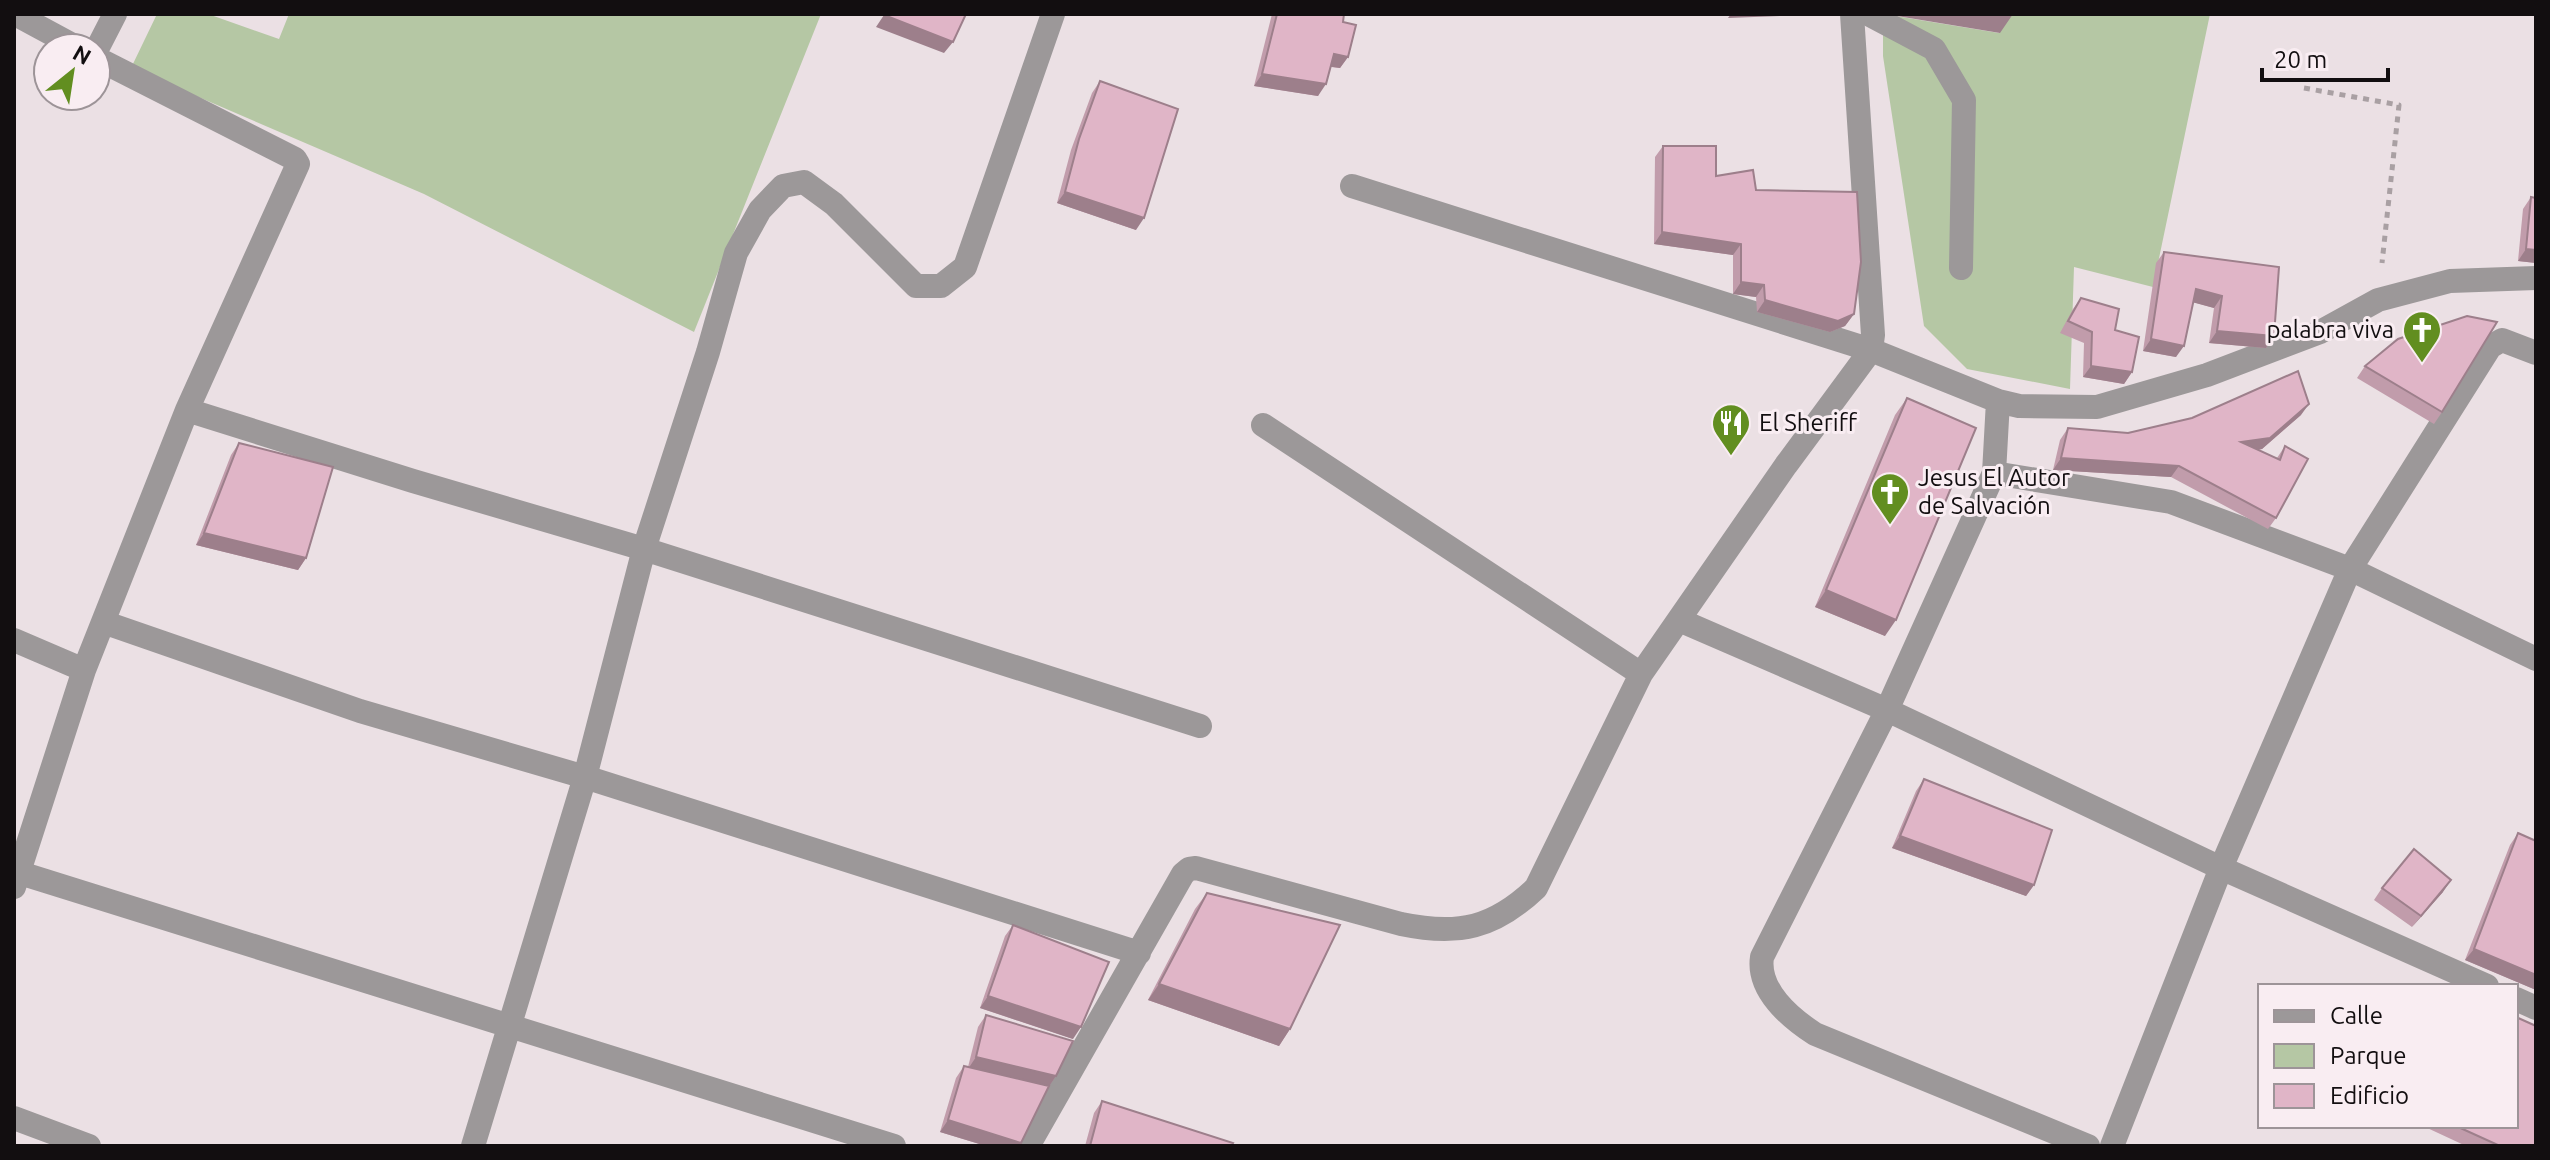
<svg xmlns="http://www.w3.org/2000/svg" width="2550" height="1160" viewBox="0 0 2550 1160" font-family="Ubuntu,sans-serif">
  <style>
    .green { fill: #b5c7a4 }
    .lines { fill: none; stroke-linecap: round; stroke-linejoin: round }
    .path { stroke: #a9a0a3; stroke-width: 5; stroke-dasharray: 6 6; stroke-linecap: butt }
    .lane { stroke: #9c9899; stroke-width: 24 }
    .street { stroke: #9c9899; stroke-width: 24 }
    .wall { fill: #c19cab }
    .shaded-wall { fill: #9d7f8b }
    .building { fill: #e0b5c7; stroke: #9d7f8b; stroke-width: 2 }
    .labels { text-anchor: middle; stroke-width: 6; stroke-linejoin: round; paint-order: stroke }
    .poi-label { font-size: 24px; fill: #120e10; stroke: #f9edf2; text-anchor: start }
  </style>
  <rect width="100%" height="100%" fill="#ebe0e4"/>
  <path class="green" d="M157 14H208L279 39 289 14H821L694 332 424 194 131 68Z
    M1883 14 1999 33 2001 14H2210L2153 287 2074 267 2070 389 1967 369 1924 326 1883 56Z"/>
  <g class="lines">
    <path class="path" d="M2304 88 2399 105 2382 263"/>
    <path class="lane" d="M1868 14 1934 49 1964 100 1961 268"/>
    <path class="street" d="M15 14 78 48
      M96 51 115 14
      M1352 186 1871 350 1998 401 2019 406 2097 407 2207 375 2320 332 2378 300 2450 281 2536 278
      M1998 401 1994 473 1887 710 1762 957C1757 990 1790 1018 1815 1034L2088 1146
      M187 410 413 481 644 549 1200 726
      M1263 425 1641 674
      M1994 473 2171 502 2350 569 2536 659
      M1679 620 1887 710 2221 868 2487 986
      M103 622 360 711 585 777 1139 953
      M14 640 84 670
      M20 873 894 1146
      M14 887 84 670 187 410 298 164 295 159 96 58
      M2516 999 2536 1008
      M14 1118 89 1146
      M473 1146 585 777 644 549 708 352 736 253 760 210 783 186 804 182 834 204 916 286H941L965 267 1053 14
      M1028 1146 1183 874 1189 869 1196 868 1401 924C1459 936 1494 928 1536 888L1641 674 1786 465 1871 350 1873 335 1852 14
      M2112 1146 2221 868 2350 569 2490 347 2502 340 2536 353"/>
  </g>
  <path class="wall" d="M1272 14H1344L1343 22 1348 57 1340 68 1331 67 1318 96 1254 86Z
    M1100 81 1136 230 1057 203 1071 150 1092 93Z
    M1663 146 1716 176 1756 190 1854 314 1845 326 1830 332 1757 312 1756 297 1733 294V255L1654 244 1655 157Z
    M2531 197 2536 263 2518 261 2523 209Z
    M2164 252 2274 336 2266 348 2209 343 2214 308 2193 302 2176 357 2143 351 2156 263Z
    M2081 298 2115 330 2132 372 2124 384 2083 377 2084 343 2060 333 2073 309Z
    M2365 366 2442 412 2434 424 2357 378Z
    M1907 398 1885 636 1815 607 1895 415Z
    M2301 415 2262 449 2258 450 2277 458 2285 446 2276 518 2268 529 2171 477 2053 470 2060 440 2068 428 2128 433Z
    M239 443 306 558 298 570 196 545 231 455Z
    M1924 779 2034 885 2026 896 1892 848 1916 791Z
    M2518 833 2536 841V990L2465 960 2510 845Z
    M2382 888 2443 892 2412 927 2374 900Z
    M1207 893 1290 1029 1279 1046 1148 1000 1195 909Z
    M1013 925 1073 1039 980 1008 1005 936Z
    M986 1015 1056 1076 1049 1086 1019 1146H986L940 1132 956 1078 964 1066 968 1067 978 1027Z
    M1102 1101 1231 1146H1085L1094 1113Z
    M2423 1126H2516L2536 1146H2466Z"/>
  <path class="shaded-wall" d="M1731 14H1831L1728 18Z
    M1885 14H2013L2000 33Z
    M884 15 953 42 944 53 876 27Z
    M1334 54 1348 57 1340 68 1326 66Z
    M1262 74 1326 84 1318 96 1254 86Z
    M1065 192 1144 218 1136 230 1057 203Z
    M1662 232 1741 244 1733 255 1654 244Z
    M2526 249 2536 250V263L2518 261Z
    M1741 282 1764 285 1756 297 1733 294Z
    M2196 289 2222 296 2214 308 2188 301Z
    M1765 300 1854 314 1845 326 1830 332 1757 312Z
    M2217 331 2274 336 2266 348 2209 343Z
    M2151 339 2184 346 2176 357 2143 351Z
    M2091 366 2132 372 2124 384 2083 377Z
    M2309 404 2301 415 2262 449 2233 453 2241 442Z
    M2061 458 2179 466 2171 477 2053 470Z
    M204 533 306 558 298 570 196 545Z
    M1826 590 1896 620 1885 636 1815 607Z
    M1900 836 2034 885 2026 896 1892 848Z
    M2451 880 2443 892 2412 927 2421 916Z
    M2474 949 2536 975V990L2465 960Z
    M1159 984 1290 1029 1279 1046 1148 1000Z
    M988 996 1081 1027 1073 1039 980 1008Z
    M976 1057 1056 1076 1048 1088 968 1069Z
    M948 1120 1021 1143 1019 1146H986L940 1132Z"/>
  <path class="building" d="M885 14H966L953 42 884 15Z
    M1277 14H1344L1343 22 1356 25 1348 57 1334 54 1326 84 1262 74Z
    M1100 81 1178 109 1144 218 1065 192 1079 139Z
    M1663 146H1716V176L1753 170 1756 190 1857 192 1861 262 1854 314 1838 321 1765 300 1764 285 1741 282V244L1662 232Z
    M2531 197 2536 198V250L2526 249Z
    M2164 252 2279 267 2274 336 2217 331 2222 296 2196 289 2184 346 2151 339Z
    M2081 298 2119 309 2115 330 2139 337 2132 372 2091 366 2092 332 2068 321Z
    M2467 316 2497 322 2442 412 2365 366 2398 339Z
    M2298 371 2309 404 2270 438 2241 442 2280 460 2285 446 2308 459 2276 518 2179 466 2061 458 2068 428 2128 433 2192 418Z
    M1907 398 1976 428 1896 620 1826 590Z
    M239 443 333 467 306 558 204 533Z
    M1924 779 2052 830 2034 885 1900 836Z
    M2518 833 2536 841V975L2474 949Z
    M2414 849 2451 880 2421 916 2382 888Z
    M1207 893 1340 925 1290 1029 1159 984Z
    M1013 925 1109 962 1081 1027 988 996Z
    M986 1015 1073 1041 1056 1076 976 1057Z
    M2516 1017 2536 1026V1146H2500L2456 1126H2516Z
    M964 1066 1049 1086 1021 1143 948 1120Z
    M1102 1101 1233 1143 1231 1146H1090Z"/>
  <defs>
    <symbol id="church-pin" viewBox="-11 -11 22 30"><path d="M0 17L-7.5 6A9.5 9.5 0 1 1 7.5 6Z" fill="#628e20" stroke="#f9edf2"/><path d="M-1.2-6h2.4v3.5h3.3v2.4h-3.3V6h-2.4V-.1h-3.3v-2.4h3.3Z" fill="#fff"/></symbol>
    <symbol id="restaurant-pin" viewBox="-11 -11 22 30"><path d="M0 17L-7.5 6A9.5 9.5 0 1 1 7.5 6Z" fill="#628e20" stroke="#f9edf2"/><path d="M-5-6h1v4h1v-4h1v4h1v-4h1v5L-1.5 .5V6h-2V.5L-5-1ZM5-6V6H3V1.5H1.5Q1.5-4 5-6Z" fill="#fff"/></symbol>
  </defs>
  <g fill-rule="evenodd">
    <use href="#church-pin" x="2400" y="308" width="44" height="60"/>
    <use href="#restaurant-pin" x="1709" y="401" width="44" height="60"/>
    <use href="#church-pin" x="1868" y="470" width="44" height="60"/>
  </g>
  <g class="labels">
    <g class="poi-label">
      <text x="2394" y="338" text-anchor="end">palabra viva</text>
      <text x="1759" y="431">El Sheriff</text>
      <text x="1918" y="486">Jesus El Autor<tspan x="1918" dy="28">de Salvación</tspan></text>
    </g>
  </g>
  <rect width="2550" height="1160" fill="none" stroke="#120e10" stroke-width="32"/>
  <rect x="2258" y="984" width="260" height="144" fill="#f9edf2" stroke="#9d9498" stroke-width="2"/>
  <rect x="2274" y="1010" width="40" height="12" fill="#9c9899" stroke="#9d9498" stroke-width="2"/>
  <text x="2330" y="1024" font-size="24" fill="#120e10">Calle</text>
  <rect x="2274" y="1044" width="40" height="24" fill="#b5c7a4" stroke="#9d9498" stroke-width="2"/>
  <text x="2330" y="1064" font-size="24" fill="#120e10">Parque</text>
  <rect x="2274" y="1084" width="40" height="24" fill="#e0b5c7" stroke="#9d9498" stroke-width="2"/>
  <text x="2330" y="1104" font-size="24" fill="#120e10">Edificio</text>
  <g transform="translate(72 72) rotate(30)"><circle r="38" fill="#f9edf2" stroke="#9d9498" stroke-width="2"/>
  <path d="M0-6L14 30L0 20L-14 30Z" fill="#628e20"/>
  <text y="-12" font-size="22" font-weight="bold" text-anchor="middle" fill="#120e10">N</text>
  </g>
  <path d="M2262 68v12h126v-12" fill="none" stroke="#120e10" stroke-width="4"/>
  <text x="2274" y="68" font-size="24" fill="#120e10" stroke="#f9edf2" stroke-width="6" paint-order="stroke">20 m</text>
</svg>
